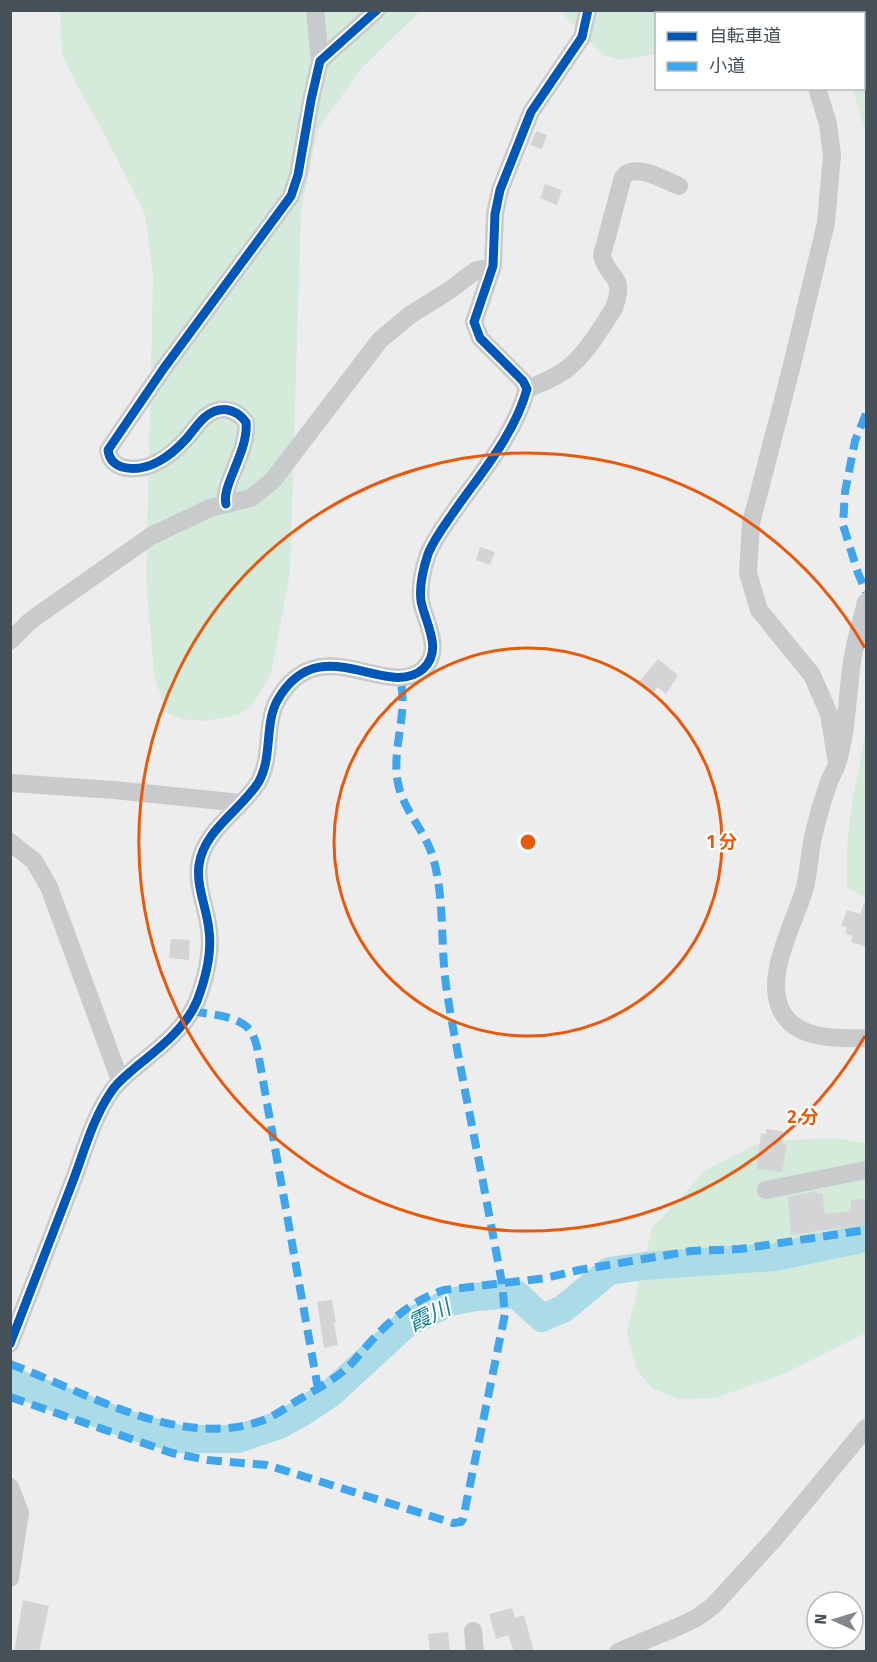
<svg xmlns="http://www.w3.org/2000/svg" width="877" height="1662" viewBox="0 0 877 1662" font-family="'Fira Sans','Noto Sans JP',sans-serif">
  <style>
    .green { fill: #d4ebdc }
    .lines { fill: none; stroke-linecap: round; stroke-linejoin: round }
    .river { stroke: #abdbe6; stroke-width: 28 }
    .building { fill: #d4d4d6 }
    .minor { stroke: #c8cacc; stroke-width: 18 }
    .quiet { stroke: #3fa5ed; stroke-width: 8; stroke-dasharray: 15 8; stroke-linecap: butt }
    .cycleway-casing { stroke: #fff; stroke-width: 13 }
    .cycleway { stroke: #0057b8; stroke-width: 9 }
    .ring { fill: none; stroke: #e8590c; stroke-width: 3 }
    .labels { text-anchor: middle; stroke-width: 4.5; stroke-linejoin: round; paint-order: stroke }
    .water-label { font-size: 22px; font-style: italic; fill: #188199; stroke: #fff }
    .centre { fill: #e8590c; stroke: #fff; stroke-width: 3 }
    .ring-label { font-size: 18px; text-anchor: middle; font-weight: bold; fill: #e8590c; stroke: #fff; stroke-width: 4.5; stroke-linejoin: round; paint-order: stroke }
  </style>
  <rect width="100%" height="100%" fill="#eeeded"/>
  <path class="green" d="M60 11H420L362 68 318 129 301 211 290 573 271 674 252 706 238 715 206 721 181 719 167 713 154 675 146 580 153 278 145 214 101 128 80 91 62 54Z
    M560 11H866V134L853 89 864 88V14H656V54L621 60 604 55Z
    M866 716V899L847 887C846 864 847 840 850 817 854 783 865 751 866 716Z
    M836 1138 866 1143V1333L784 1374 715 1398 678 1399 652 1388 636 1369 627 1331 652 1228 706 1170 763 1141Z"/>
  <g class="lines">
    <path class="river" d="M10 1381 135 1427 180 1439H238L279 1425 301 1413 331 1393 406 1324 450 1302 476 1297 516 1294 542 1318 563 1309 609 1271 645 1266 775 1257 866 1238"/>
  </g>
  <path class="building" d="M536 131 547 135 542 149 530 145Z
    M545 184 562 190 557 205 540 198Z
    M480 547 495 552 490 565 476 560Z
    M658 659 678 675 666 694 657 687 652 695 637 684Z
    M864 903 867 904V947L851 942 853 936 845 933 847 927 841 926 847 910 860 914Z
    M171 939 190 940 189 960 169 958Z
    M766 1129 783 1131 782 1144 787 1145 782 1172 757 1169 761 1133 766 1134Z
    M817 1191V1194L822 1193 825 1214 851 1211V1200L867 1199V1224L791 1235 788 1197Z
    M332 1300 336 1323H334L338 1345 324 1348 317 1302Z
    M23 1600 49 1606 39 1652H14Z
    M512 1608 515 1618 524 1615 534 1652H514L508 1635 496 1639 489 1614Z
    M448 1632 450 1652H430L428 1634Z"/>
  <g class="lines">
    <path class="minor" d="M315 10 320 61
      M787 10 788 14
      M817 88 828 124 832 155 826 223 791 369 751 523 748 573 759 610 812 675 829 714 837 763
      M527 389C541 383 556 378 568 368 587 353 601 328 614 308 627 273 607 280 602 255L623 177C635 162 664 180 679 186
      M226 504C221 486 249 451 246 422 235 408 220 405 205 417 198 423 193 431 187 438 171 456 147 474 122 467 113 464 109 458 108 450L164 368 291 196 298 175 311 100 320 61 377 10
      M866 602C862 620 856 638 853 656 847 691 848 729 837 764 835 771 830 777 828 785 822 802 817 820 813 837 809 855 809 874 804 891 794 923 767 972 779 1005 791 1040 836 1039 866 1038
      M10 641 29 622 44 611 151 536 210 508 251 498 273 480 380 340 410 315 450 290 475 271 493 266
      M10 783 114 790 241 803
      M10 842 34 861 49 887 120 1080
      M766 1190 866 1170
      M10 1344C31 1290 52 1235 73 1181 84 1152 93 1118 111 1092 117 1082 127 1075 136 1067 158 1049 186 1028 197 1001 205 980 212 953 209 930 207 909 196 886 199 865 204 830 240 811 258 783 273 758 264 726 277 701 319 626 387 701 423 669 444 650 425 623 421 601 419 585 423 569 428 554 434 539 444 526 453 513 480 474 514 436 527 389L523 381 480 338 474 322 493 266 495 214 500 190 531 112 582 37 588 10
      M10 1487 20 1513 10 1578
      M473 1631 475 1652
      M618 1652 682 1625 698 1617 713 1606 775 1538 866 1428"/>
    <path class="quiet" d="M866 414 855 441 845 492 843 525 858 573 866 592
      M192 1011C211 1015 241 1015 252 1033 254 1037 256 1043 257 1047L318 1389
      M10 1364C87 1392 180 1451 264 1420 276 1415 288 1406 300 1399 315 1390 332 1381 346 1369 352 1364 358 1356 364 1349 387 1323 410 1301 444 1290L546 1278 579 1270 691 1251 740 1249 866 1230
      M10 1397 172 1453 207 1460 267 1465 453 1523 461 1522 463 1519 505 1314 502 1283C490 1219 478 1155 465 1091 459 1058 452 1025 447 992 440 949 445 903 434 861 427 832 403 811 398 783 391 748 409 714 400 679"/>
    <defs>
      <path id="cycleway" d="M226 504C221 486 249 451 246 422 235 408 220 405 205 417 198 423 193 431 187 438 171 456 147 474 122 467 113 464 109 458 108 450L164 368 291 196 298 175 311 100 320 61 377 10
        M10 1344C31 1290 52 1235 73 1181 84 1152 93 1118 111 1092 117 1082 127 1075 136 1067 158 1049 186 1028 197 1001 205 980 212 953 209 930 207 909 196 886 199 865 204 830 240 811 258 783 273 758 264 726 277 701 319 626 387 701 423 669 444 650 425 623 421 601 419 585 423 569 428 554 434 539 444 526 453 513 480 474 514 436 527 389L523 381 480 338 474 322 493 266 495 214 500 190 531 112 582 37 588 10"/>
    </defs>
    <use href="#cycleway" class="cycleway-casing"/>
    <use href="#cycleway" class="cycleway"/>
  </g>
  <g class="ring">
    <circle cx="528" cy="842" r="194"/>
    <path d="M865 1036A389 389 0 1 1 865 648"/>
  </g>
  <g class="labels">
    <g class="water-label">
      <text transform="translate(429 1315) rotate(-26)" y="8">霞川</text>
    </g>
  </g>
  <circle cx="528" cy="842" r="9" class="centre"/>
  <g class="ring-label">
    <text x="722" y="848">1 分</text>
    <text x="803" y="1123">2 分</text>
  </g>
  <rect width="877" height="1662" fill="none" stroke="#465058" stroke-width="24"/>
  <rect x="655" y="12" width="210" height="78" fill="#ffffff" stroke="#b5b9bc" stroke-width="1.5"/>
  <rect x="667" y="32" width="30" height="9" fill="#0057b8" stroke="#b5b9bc" stroke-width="1.5"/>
  <text x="709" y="42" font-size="18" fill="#465058">自転車道</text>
  <rect x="667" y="62" width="30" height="9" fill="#3fa5ed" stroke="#b5b9bc" stroke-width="1.5"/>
  <text x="709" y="72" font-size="18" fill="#465058">小道</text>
  <g transform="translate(835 1620) rotate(274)"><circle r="28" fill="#ffffff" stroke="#b5b9bc" stroke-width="1.5"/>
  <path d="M0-4.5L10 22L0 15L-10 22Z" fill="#81878c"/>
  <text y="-9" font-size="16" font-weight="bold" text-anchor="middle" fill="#465058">N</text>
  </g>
</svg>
